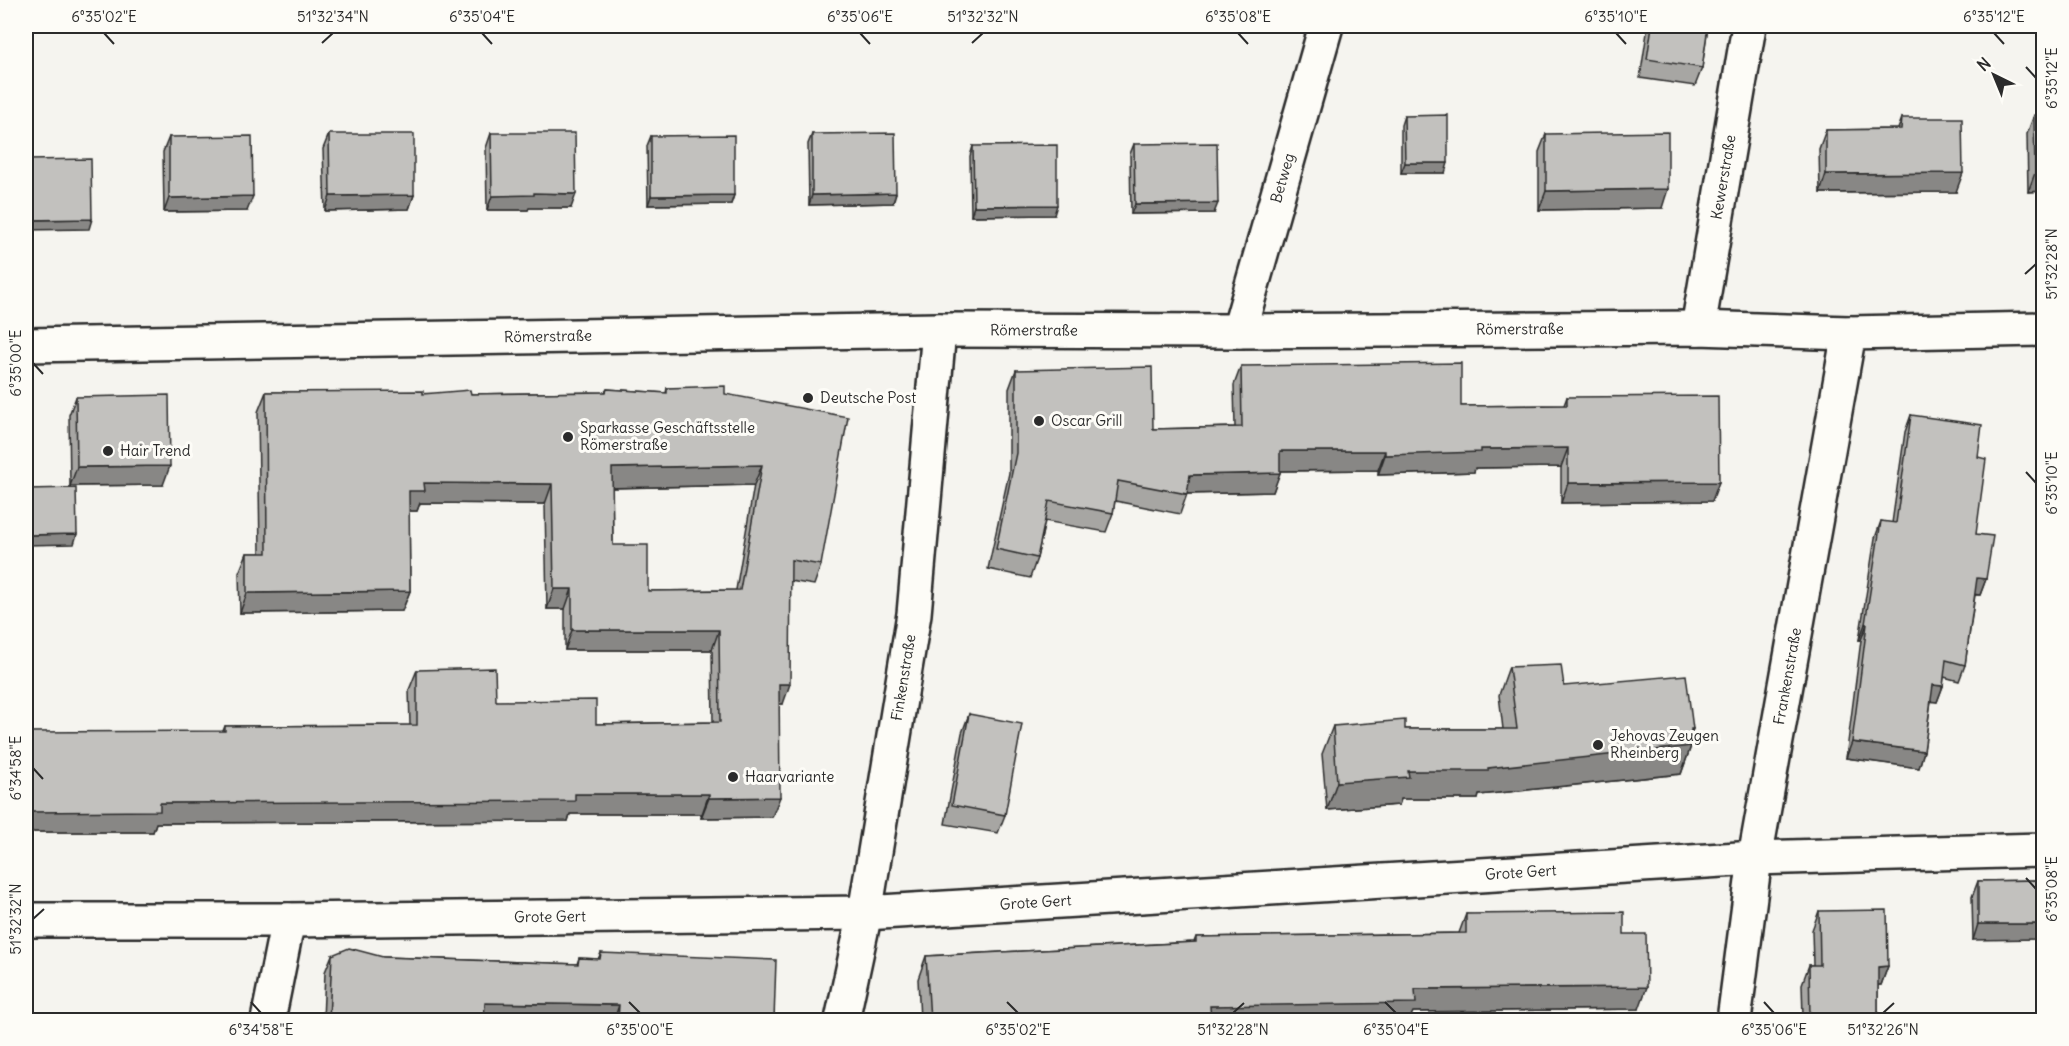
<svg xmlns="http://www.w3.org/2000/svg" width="2069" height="1046" viewBox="0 0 2069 1046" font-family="Delius,sans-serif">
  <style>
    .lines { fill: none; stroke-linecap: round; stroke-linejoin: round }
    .minor-casing { stroke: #2b2b2b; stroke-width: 38 }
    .minor { stroke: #fdfcf7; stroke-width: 33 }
    .wall { fill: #a7a6a3; stroke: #2b2b2b; stroke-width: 1.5; fill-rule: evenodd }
    .shaded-wall { fill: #888785; stroke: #2b2b2b; stroke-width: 1.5 }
    .building { fill: #c2c1be; stroke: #2b2b2b; stroke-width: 1.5; fill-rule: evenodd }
    .ticks { fill: none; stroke: #2b2b2b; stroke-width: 2 }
    .poi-dot { fill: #2b2b2b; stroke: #fdfcf7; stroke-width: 2 }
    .labels { text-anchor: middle; stroke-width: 6; stroke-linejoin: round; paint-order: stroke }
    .street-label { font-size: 15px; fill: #2b2b2b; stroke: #fdfcf7 }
    .poi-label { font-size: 15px; fill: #2b2b2b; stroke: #fdfcf7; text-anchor: start }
    .neatline { fill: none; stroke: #2b2b2b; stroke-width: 2 }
    .ticks-label { font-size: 15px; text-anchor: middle; fill: #2b2b2b }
  </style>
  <rect width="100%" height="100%" fill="#f5f4ef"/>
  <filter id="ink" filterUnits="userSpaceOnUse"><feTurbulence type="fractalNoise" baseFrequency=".0167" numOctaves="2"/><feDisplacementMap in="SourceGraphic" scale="12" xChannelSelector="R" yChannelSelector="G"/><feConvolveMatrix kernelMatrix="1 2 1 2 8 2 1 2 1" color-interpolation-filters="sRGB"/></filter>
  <g filter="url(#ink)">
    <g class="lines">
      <defs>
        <g id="minor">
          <path id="s1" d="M1698 328 1749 26"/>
          <path id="s2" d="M1239 331 1326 26"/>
          <path id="s3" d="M26 345 939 330 1239 331 1698 328 1849 333 2044 329"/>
          <path id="s4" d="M26 920H288L865 913 1755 858 2044 850"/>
          <path d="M268 1020 288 920"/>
          <path id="s5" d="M842 1020 865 913 914 614 939 330"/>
          <path id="s6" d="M1734 1020 1755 858 1849 333"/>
        </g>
      </defs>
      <use href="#minor" class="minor-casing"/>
      <use href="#minor" class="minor"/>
    </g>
    <path class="wall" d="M1648 26H1708L1702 68 1695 86 1640 78Z
      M2034 115 2043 191 2028 192 2027 134Z
      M1404 116 1445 173H1401V125Z
      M1902 118 1956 192 1820 193 1819 149 1826 130 1898 129Z
      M491 133 571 208H529L528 210H487L486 148Z
      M329 134 414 195 409 209 325 211 323 149Z
      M812 134 893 203 809 205 808 144Z
      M1546 134 1662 208 1539 210V152Z
      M651 136 734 195 731 204 648 205 647 146Z
      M169 137 247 211 164 212 163 152Z
      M1134 144 1214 213 1131 214 1130 154Z
      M973 146 1054 215 971 216 970 156Z
      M1241 366 1461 406 1564 405 1567 397 1712 501 1561 503V467L1475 468 1474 472 1378 475V470L1280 471 1273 492 1187 494 1180 514 1115 501 1113 513 1106 532 1045 521 1037 558 1030 578 988 569 1009 473V389L1016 370 1153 429 1235 427 1234 385Z
      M667 388 725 394 821 565 814 585 790 581 783 704H779L772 817 701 818 702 814H570L568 821 156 823 153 832H26L223 731 225 726 410 725 409 690 417 670 496 701 596 724 713 722 712 650H565V609H547L545 504 420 503 417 511H409L410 591 402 611 240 613 239 573 247 553H260L258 412 266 392 471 394 605 392 607 389 666 393ZM754 485 736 590 648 591 613 545 612 488Z
      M76 397 163 485 70 486 69 415Z
      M1911 415 1978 457 1976 534 1986 579 1980 595H1975L1965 665 1959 681 1944 677 1943 686 1937 702 1931 701 1924 751 1919 768 1846 758 1861 640H1859L1875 538 1881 521 1892 523 1905 432Z
      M1509 667 1564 686 1691 735V746L1681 774 1479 795 1478 799H1401L1399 805 1327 810 1322 754 1333 726 1405 729H1503L1499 695Z
      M969 714 1005 815 998 833 945 824 962 733Z
      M2043 880 1973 940 1972 897 1978 881Z
      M1819 911 1888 966 1881 985H1878V1020H1799L1800 1017H1803L1802 984 1809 965H1813L1812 930Z
      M1466 914 1624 934 1639 1009 1413 1012 1409 1020H920L918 979 926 956 1194 942 1196 937 1459 933Z
      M601 953 774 1020H323L325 972 332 955 577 964 579 958 598 959Z"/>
    <path class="shaded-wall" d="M1405 163H1448L1445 173H1401Z
      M1963 173 1956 192 1820 193 1826 174Z
      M2035 173H2043V191L2028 192Z
      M1668 189 1662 208 1539 210 1546 191Z
      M534 193 576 194 571 208H529L528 210H487L492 196Z
      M896 193 893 203 809 205 812 195Z
      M414 195 409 209 325 211 330 196Z
      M734 195 731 204 648 205 651 196Z
      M253 196 247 211 164 212 169 198Z
      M1218 203 1214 213 1131 214 1135 204Z
      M1057 205 1054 215 971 216 974 206Z
      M92 219 89 229 26 230V220Z
      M1568 448 1561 467 1475 468 1474 472 1378 475 1385 455 1481 449Z
      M1280 451H1385L1378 470 1273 471Z
      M762 465 754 485 605 488 612 468Z
      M170 466 163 485 70 486 77 467Z
      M1280 473 1273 492 1183 494 1190 475Z
      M1719 482 1712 501 1561 503 1568 483Z
      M424 483 552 484 545 504 420 503 417 511H401L409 491Z
      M77 534 74 544 26 545V535Z
      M1977 578 1986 579 1980 595 1971 594Z
      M554 589H572L565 609H547Z
      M410 591 402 611 240 613 247 593Z
      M1865 624H1867L1861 640H1859Z
      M572 630H719L712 650H565Z
      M779 684H790L783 704H771Z
      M1933 685 1943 686 1937 702 1927 701Z
      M1693 729 1687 746H1691L1681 774 1479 795 1478 799H1401L1399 805 1327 810 1337 782 1408 771 1488 768Z
      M1852 742 1924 751 1919 768 1846 758Z
      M575 794H709L702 814H570L568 821 156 823 153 832H26V812L160 803Z
      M780 797 772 817 701 818 709 798Z
      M1978 924H2043V939L1973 940Z
      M1888 966 1881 985H1871L1878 967Z
      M1647 987 1639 1009 1413 1012 1409 1020H1205L1210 1006 1415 989Z
      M485 1003 619 1005 614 1020 479 1019Z
      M1868 1018 1878 1019V1020H1867Z"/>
    <path class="building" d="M1652 26H1708L1702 68 1647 59Z
      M1448 115V163H1405L1404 116Z
      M2034 115H2043V173H2035Z
      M1902 118H1962L1963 173 1826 174V130L1901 129Z
      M1668 132V189L1546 191V134Z
      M491 133H575L576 194 534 193V195L492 196Z
      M895 133 896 193 812 195V134Z
      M329 134H414V195L330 196Z
      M734 135V195L651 196V136Z
      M252 136 253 196 169 198V137Z
      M1217 143 1218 203 1135 204 1134 144Z
      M1057 145V205L974 206 973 146Z
      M91 159 92 219 26 220V160Z
      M1461 363V406L1567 405V397L1718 396 1719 482 1568 483V448L1481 449V452L1385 455V451H1280V473L1190 475 1187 494 1118 481 1113 513 1049 501 1037 558 996 549 1016 453V370L1152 367 1153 429 1242 427 1241 366Z
      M725 386V394L848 417 821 565 791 560 790 684H779L780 797 709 798V794H575V801L160 803V811L26 812V732L225 731V726L417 725V670L495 668 496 701 596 700V724L720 722 719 630H572V589H554L552 484 424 483 425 491H409L410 591 247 593V553H267L266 392 423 391V394L470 390 471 394 606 392 607 389 667 393V388ZM762 465 740 590 648 591V545H613L612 468Z
      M169 395 170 466 77 467 76 397Z
      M1911 415 1982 425 1978 457 1986 459 1976 534 1993 536 1986 579 1977 578 1965 665 1946 660 1943 686 1933 685 1924 751 1852 742 1867 624H1865L1881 521 1896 523Z
      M76 488 77 534 26 535V489Z
      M1561 665 1564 686 1686 675 1693 729H1691V746L1488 768V771H1408L1409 777 1337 782 1333 726 1405 720V729H1517L1509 667Z
      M969 714 1022 724 1005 815 952 805Z
      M2043 880V924H1978V881Z
      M1887 910 1888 966 1878 967V1019L1868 1018V1020H1800V1017H1810L1809 965H1820L1819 911Z
      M1624 912V934H1646L1647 987 1415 989 1416 1003 1210 1006 1211 1020H930L926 956 1196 942V937L1466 933V914Z
      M349 948 383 957 578 964 579 958 600 959 601 953 776 960 774 1020H618L619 1005 485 1003 484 1020H329L332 955Z"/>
  </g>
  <path class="ticks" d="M104 33 114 44M482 33 492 44M860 33 870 44M1238 33 1248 44M1616 33 1626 44M1994 33 2004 44M322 43 333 33M972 43 983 33M2026 67 2036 78M2025 274 2036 264M33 363 43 374M2026 472 2036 483M33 768 43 779M2026 878 2036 889M33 919 44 909M251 1002 261 1013M629 1002 640 1013M1007 1002 1018 1013M1385 1002 1396 1013M1764 1002 1774 1013M1233 1013 1244 1003M1883 1013 1894 1003"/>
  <g class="poi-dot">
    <circle cx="808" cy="398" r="6"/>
    <circle cx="1039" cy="421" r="6"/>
    <circle cx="568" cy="437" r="6"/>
    <circle cx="108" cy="451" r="6"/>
    <circle cx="1598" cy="745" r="6"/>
    <circle cx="733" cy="777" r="6"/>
  </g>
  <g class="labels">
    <g class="street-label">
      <text dy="5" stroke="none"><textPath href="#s1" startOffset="153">Kewerstraße</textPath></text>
      <text dy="5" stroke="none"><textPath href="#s2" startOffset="159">Betweg</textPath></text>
      <text dy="5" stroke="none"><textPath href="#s3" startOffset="1494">Römerstraße</textPath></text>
      <text dy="5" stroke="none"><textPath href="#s3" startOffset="1008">Römerstraße</textPath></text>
      <text dy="5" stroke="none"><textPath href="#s3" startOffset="522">Römerstraße</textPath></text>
      <text dy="5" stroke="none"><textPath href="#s6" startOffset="348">Frankenstraße</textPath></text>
      <text dy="5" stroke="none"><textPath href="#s5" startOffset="348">Finkenstraße</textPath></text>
      <text dy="5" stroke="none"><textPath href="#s4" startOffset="1496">Grote Gert</textPath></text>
      <text dy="5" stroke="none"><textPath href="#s4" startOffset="1010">Grote Gert</textPath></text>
      <text dy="5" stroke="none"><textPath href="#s4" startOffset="524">Grote Gert</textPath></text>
    </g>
    <g class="poi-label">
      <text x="820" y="403">Deutsche Post</text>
      <text x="1051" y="426">Oscar Grill</text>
      <text x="580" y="433">Sparkasse Geschäftsstelle<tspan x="580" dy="17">Römerstraße</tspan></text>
      <text x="120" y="456">Hair Trend</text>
      <text x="1610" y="741">Jehovas Zeugen<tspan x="1610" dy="17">Rheinberg</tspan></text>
      <text x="745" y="782">Haarvariante</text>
    </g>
  </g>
  <rect width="2069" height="1046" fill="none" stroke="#fdfcf7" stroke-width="66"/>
  <g transform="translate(1994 75) rotate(317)" stroke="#fdfcf7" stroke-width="4.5" paint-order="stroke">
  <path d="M0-4.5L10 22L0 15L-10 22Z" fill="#2b2b2b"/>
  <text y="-9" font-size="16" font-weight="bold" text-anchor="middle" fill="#2b2b2b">N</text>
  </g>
  <rect x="33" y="33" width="2003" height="980" class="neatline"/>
  <g class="ticks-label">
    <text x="104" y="22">6°35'02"E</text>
    <text x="333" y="22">51°32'34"N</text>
    <text x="482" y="22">6°35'04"E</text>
    <text x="860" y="22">6°35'06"E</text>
    <text x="983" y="22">51°32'32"N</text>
    <text x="1238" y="22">6°35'08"E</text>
    <text x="1616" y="22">6°35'10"E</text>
    <text x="1994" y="22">6°35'12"E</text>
    <text transform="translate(2052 78) rotate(-90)" y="5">6°35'12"E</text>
    <text transform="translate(2052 264) rotate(-90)" y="5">51°32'28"N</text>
    <text transform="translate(16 363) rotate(-90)" y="5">6°35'00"E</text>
    <text transform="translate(2052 483) rotate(-90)" y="5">6°35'10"E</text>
    <text transform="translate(16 768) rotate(-90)" y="5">6°34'58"E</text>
    <text transform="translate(2052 889) rotate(-90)" y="5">6°35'08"E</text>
    <text transform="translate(16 919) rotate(-90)" y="5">51°32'32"N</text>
    <text x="261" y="1035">6°34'58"E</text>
    <text x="640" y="1035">6°35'00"E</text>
    <text x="1018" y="1035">6°35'02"E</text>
    <text x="1233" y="1035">51°32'28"N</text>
    <text x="1396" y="1035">6°35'04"E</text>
    <text x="1774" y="1035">6°35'06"E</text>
    <text x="1883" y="1035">51°32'26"N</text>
  </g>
</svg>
